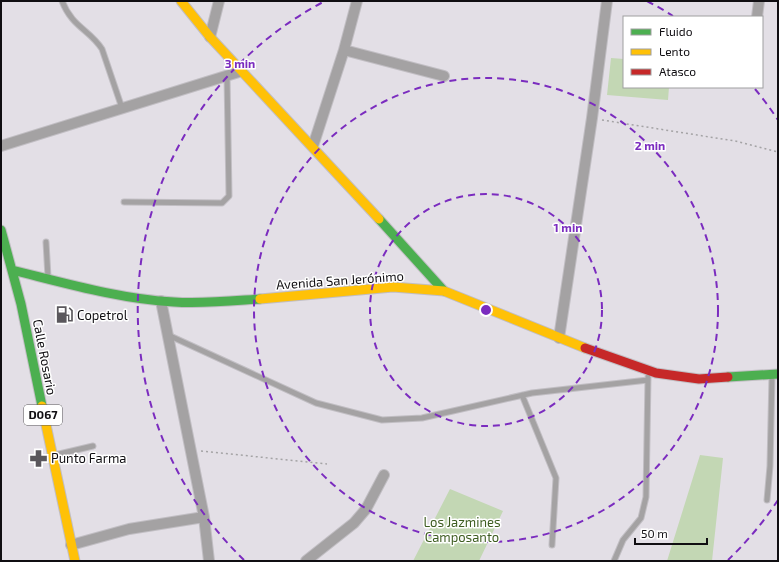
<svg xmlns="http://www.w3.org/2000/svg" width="779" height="562" viewBox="0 0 779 562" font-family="'Exo 2',sans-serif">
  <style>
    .green { fill: #c3d7b4 }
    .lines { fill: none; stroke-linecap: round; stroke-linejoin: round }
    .lane-casing { stroke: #c1bec3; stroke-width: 7 }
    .street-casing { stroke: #c1bec3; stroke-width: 12 }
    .fast-casing { stroke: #c1bec3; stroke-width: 11 }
    .slow-casing { stroke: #c1bec3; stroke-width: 11 }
    .jam-casing { stroke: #c1bec3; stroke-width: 11 }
    .path { stroke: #a4a3a5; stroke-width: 1.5; stroke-dasharray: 2 3; stroke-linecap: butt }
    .lane { stroke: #a4a2a3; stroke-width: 5 }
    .street { stroke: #a4a2a3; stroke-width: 10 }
    .fast { stroke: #4caf50; stroke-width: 9 }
    .slow { stroke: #ffc107; stroke-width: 9 }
    .jam { stroke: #c62828; stroke-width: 9 }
    .ring { fill: none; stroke: #7b2cbf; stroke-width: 2; stroke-dasharray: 7 5 }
    .labels { text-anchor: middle; stroke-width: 3; stroke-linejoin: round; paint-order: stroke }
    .shield { fill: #fff; stroke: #585659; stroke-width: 1 }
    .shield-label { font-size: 12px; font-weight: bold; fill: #100e12 }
    .street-label { font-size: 13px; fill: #100e12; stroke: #fff }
    .poi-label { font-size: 13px; fill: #100e12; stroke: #fff; text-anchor: start }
    .park-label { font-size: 13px; fill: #3d5c20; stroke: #fff }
    .centre { fill: #7b2cbf; stroke: #fff; stroke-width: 2 }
    .ring-label { font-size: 12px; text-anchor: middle; font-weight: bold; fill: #7b2cbf; stroke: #fff; stroke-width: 3; stroke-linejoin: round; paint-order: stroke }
  </style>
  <rect width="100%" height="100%" fill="#e3dfe6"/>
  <path class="green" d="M611 58 624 59V87H669L668 100 607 95Z
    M700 455 723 458 712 561H667Z
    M450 489 503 511 479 561H413Z"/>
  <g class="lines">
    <defs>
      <path id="lane" d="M62 1C72 27 90 30 102 49L122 108
        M124 202 222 203 229 196 227 76
        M46 242 48 277
        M168 335 316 403 382 420 422 418 532 393 648 380
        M522 395 556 478 552 545
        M55 455 93 446
        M767 500 770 466 772 375
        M614 561 623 540 641 518 646 497 648 377"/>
      <path id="street" d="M757 17 759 1
        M210 37 219 1
        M344 50 444 76
        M1 146 242 71
        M313 146 344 50 357 1
        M161 301 204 517
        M559 338 592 118 607 1
        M71 545 129 529 204 517 209 561
        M306 561 354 523 366 509 384 475"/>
      <path id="fast" d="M379 219 444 291
        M1 230 21 304 42 406
        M12 270C65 283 120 299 174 302 203 304 231 301 260 299
        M728 377 778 374"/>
      <path id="slow" d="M181 1 210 37 379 219
        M260 299 393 287 444 291 585 348
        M42 406 75 561"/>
      <path id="jam" d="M585 348 656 373 699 379 728 377"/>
    </defs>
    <use href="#lane" class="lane-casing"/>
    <use href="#street" class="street-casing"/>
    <use href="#fast" class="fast-casing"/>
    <use href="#slow" class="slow-casing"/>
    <use href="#jam" class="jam-casing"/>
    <path class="path" d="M602 120 735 141 778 152
      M201 451 327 464"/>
    <use href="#lane" class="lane"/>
    <use href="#street" class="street"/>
    <use href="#fast" class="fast"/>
    <use href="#slow" class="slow"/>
    <use href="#jam" class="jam"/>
  </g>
  <g class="ring">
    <circle cx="486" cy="310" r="116"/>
    <circle cx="486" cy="310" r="232"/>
    <path d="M778 500A348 348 0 0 1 728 560M244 560A348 348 0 0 1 325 1M647 1A348 348 0 0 1 673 16M755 89A348 348 0 0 1 778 120"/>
  </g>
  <defs>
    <symbol id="fuel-bare" viewBox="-9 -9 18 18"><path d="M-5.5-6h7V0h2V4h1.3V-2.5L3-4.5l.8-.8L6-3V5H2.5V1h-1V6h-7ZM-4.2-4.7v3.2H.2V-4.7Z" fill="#5a575c" stroke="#fff" stroke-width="2.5" paint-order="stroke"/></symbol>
    <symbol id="pharmacy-bare" viewBox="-9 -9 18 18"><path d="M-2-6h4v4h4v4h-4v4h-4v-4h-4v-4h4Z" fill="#5a575c" stroke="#fff" stroke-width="2.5" paint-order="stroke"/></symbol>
  </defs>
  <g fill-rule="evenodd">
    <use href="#fuel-bare" x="52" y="302" width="25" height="25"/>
    <use href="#pharmacy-bare" x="26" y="446" width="25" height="25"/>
  </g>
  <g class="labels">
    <rect class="shield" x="24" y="405" width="38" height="20" rx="3"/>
    <g class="shield-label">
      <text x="43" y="419">D067</text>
    </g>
    <g class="street-label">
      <text transform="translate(340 280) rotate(-4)" y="5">Avenida San Jerónimo</text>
      <text transform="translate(45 357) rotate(79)" y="5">Calle Rosario</text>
    </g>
    <g class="poi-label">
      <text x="77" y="320">Copetrol</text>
      <text x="51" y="463">Punto Farma</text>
    </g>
    <g class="park-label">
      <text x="462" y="527">Los Jazmines<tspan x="462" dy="15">Camposanto</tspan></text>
    </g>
  </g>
  <circle cx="486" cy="310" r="6" class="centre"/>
  <g class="ring-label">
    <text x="240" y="68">3 min</text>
    <text x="650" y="150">2 min</text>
    <text x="568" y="232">1 min</text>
  </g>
  <rect width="779" height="562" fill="none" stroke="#100e12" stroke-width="4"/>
  <rect x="623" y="16" width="140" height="72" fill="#ffffff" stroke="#9f9fa0"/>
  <rect x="631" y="29" width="20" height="6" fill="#4caf50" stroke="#9f9fa0"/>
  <text x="659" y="36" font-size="12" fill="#100e12">Fluido</text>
  <rect x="631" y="49" width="20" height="6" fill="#ffc107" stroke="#9f9fa0"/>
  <text x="659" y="56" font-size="12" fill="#100e12">Lento</text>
  <rect x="631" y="69" width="20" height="6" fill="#c62828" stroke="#9f9fa0"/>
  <text x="659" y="76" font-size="12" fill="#100e12">Atasco</text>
  <path d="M635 538v6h72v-6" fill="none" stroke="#100e12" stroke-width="2"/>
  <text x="641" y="538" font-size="12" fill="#100e12" stroke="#ffffff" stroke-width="3" paint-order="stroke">50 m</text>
</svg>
